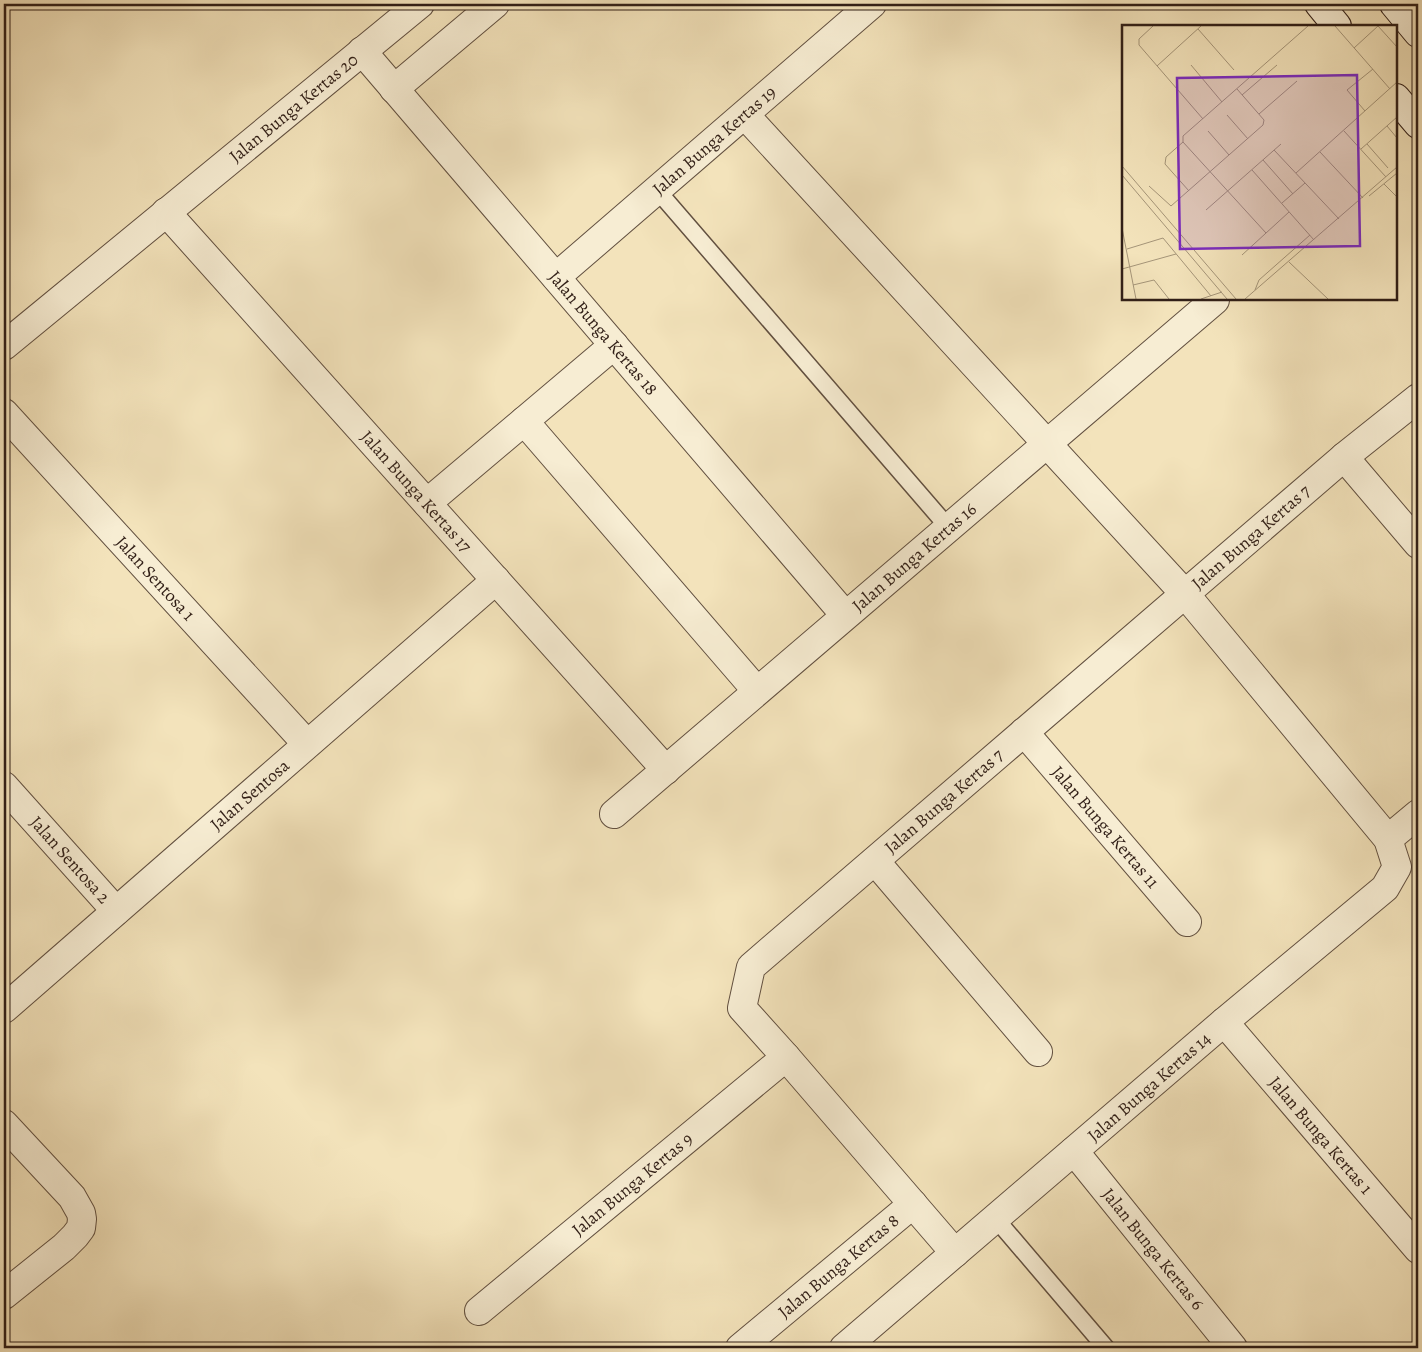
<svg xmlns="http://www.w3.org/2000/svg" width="1422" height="1352" viewBox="0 0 1422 1352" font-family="Alegreya,serif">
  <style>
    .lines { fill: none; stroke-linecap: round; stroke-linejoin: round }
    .lane-casing { stroke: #625040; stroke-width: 19 }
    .street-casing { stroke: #625040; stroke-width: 30 }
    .secondary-casing { stroke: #311f17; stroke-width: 30 }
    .lane { stroke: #f7edd3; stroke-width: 16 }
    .street { stroke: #f7edd3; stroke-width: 28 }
    .secondary { stroke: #f7edd3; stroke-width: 28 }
    .labels { text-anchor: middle; stroke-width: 4; stroke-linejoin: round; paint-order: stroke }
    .street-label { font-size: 18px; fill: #311f17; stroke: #f7edd3 }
    .inset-road { fill: none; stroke: #a59579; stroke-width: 1 }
    .view { fill: #7b2cbf; fill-opacity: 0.15; stroke: #7b2cbf; stroke-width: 2.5 }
    .inset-edge { fill: none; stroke: #311f17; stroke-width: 2.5 }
  </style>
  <rect width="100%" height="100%" fill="#f3e3bb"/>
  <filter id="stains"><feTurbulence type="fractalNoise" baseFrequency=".004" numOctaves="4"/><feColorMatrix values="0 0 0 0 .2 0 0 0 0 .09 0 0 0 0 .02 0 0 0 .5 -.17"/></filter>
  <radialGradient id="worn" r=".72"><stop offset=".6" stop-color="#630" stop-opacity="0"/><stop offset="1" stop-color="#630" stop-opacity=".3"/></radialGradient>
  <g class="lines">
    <defs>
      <path id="lane" d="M657 190 948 527
        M996 1219 1106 1348"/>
      <g id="street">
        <path id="s1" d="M362 51 845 615"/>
        <path d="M394 89 495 4"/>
        <path d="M745 115 1185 594 1388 839 1397 867 1385 888 1224 1022 844 1348"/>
        <path id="s2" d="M166 212 666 770"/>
        <path id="s3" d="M556 277 872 4"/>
        <path id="s4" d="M4 346 420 4"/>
        <path id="s5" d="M4 413 307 744"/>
        <path d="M524 421 757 691"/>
        <path d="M1344 457 1418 544"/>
        <path d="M427 503 614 345"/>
        <path id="s6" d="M1024 732 1187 922"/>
        <path id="s7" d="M4 786 116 911"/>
        <path id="s8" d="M614 814 1215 300"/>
        <path d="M1388 839 1418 814"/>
        <path d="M875 861 1038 1052"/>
        <path id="s9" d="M4 1009 496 580"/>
        <path id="s10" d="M1224 1022 1418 1249"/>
        <path d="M4 1124 72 1197 81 1213 82 1219 81 1228 75 1236 64 1247 4 1295"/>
        <path id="s11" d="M1074 1151 1233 1348"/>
        <path id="s12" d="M955 1253 786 1057 742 1008 751 967 1344 457 1418 398"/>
        <path id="s13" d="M479 1311 786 1057"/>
        <path id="s14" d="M740 1348 913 1204"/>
      </g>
      <path id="secondary" d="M1319 4 1337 26
        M1394 4 1418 33
        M1396 98 1418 124"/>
    </defs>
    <use href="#lane" class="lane-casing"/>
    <use href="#street" class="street-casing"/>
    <use href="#secondary" class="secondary-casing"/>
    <use href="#lane" class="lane"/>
    <use href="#street" class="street"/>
    <use href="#secondary" class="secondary"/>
  </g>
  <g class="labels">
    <g class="street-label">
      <text dy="6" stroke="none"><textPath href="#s4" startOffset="375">Jalan Bunga Kertas 20</textPath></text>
      <text dy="6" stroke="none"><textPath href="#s3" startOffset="209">Jalan Bunga Kertas 19</textPath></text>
      <text dy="6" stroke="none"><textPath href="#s1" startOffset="371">Jalan Bunga Kertas 18</textPath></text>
      <text dy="6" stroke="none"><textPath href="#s2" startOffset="375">Jalan Bunga Kertas 17</textPath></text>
      <text dy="6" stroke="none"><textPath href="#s12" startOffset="1026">Jalan Bunga Kertas 7</textPath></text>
      <text dy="6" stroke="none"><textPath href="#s8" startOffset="395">Jalan Bunga Kertas 16</textPath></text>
      <text dy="6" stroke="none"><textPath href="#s5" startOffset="224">Jalan Sentosa 1</textPath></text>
      <text dy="6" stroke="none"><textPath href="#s9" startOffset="326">Jalan Sentosa</textPath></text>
      <text dy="6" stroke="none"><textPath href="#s12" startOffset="621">Jalan Bunga Kertas 7</textPath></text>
      <text dy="6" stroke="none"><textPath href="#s6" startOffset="125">Jalan Bunga Kertas 11</textPath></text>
      <text dy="6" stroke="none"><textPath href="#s7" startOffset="99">Jalan Sentosa 2</textPath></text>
      <text transform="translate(1149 1087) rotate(-41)" y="6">Jalan Bunga Kertas 14</text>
      <text dy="6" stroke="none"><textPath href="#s10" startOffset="149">Jalan Bunga Kertas 1</textPath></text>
      <text dy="6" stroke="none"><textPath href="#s13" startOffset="199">Jalan Bunga Kertas 9</textPath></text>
      <text dy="6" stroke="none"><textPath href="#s11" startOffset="126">Jalan Bunga Kertas 6</textPath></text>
      <text dy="6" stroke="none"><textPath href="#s14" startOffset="128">Jalan Bunga Kertas 8</textPath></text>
    </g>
  </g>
  <g transform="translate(1122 25)">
    <rect width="275" height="275" fill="#f3e3bb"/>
    <path class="inset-road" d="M31 1 17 14V20L81 94M213 1 268 64M256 1 275 22M76 4 112 45M232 23 256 1M69 40 100 77M35 41 79 1M120 70 155 40M243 86 225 65 251 44M137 89 175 56M105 90 126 114M265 101 275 113M86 106 107 130M222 106 264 152M61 117 144 208M245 119 266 143M239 124 275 92M152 125 217 194M198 127 241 173M141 135 171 169M0 141 114 274M130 145 192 215M174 148 275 57M0 150 105 274M262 159 275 172M27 161 49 181 141 100 142 95 115 64M67 166 43 139 44 132 61 117V111L186 1M247 171 275 148M160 178 183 158M84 185 159 119M0 203 14 274M5 224 41 213 89 271M120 230 167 187M167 237 206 274M0 244 54 229M11 260 32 255 47 274M133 265 137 255 188 210M79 274 100 267M123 274 275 142"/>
    <path class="view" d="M235 50 238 221 58 224 55 53Z"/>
    <rect width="275" height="275" class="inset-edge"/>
  </g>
  <rect width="1422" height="1352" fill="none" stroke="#f3e3bb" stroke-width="20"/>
  <rect x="5" y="5" width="1412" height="1342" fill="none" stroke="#311f17" stroke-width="2.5"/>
  <rect x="10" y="10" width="1402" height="1332" fill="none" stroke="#311f17"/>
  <rect width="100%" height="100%" filter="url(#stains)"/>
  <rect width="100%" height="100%" fill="url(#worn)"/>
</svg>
